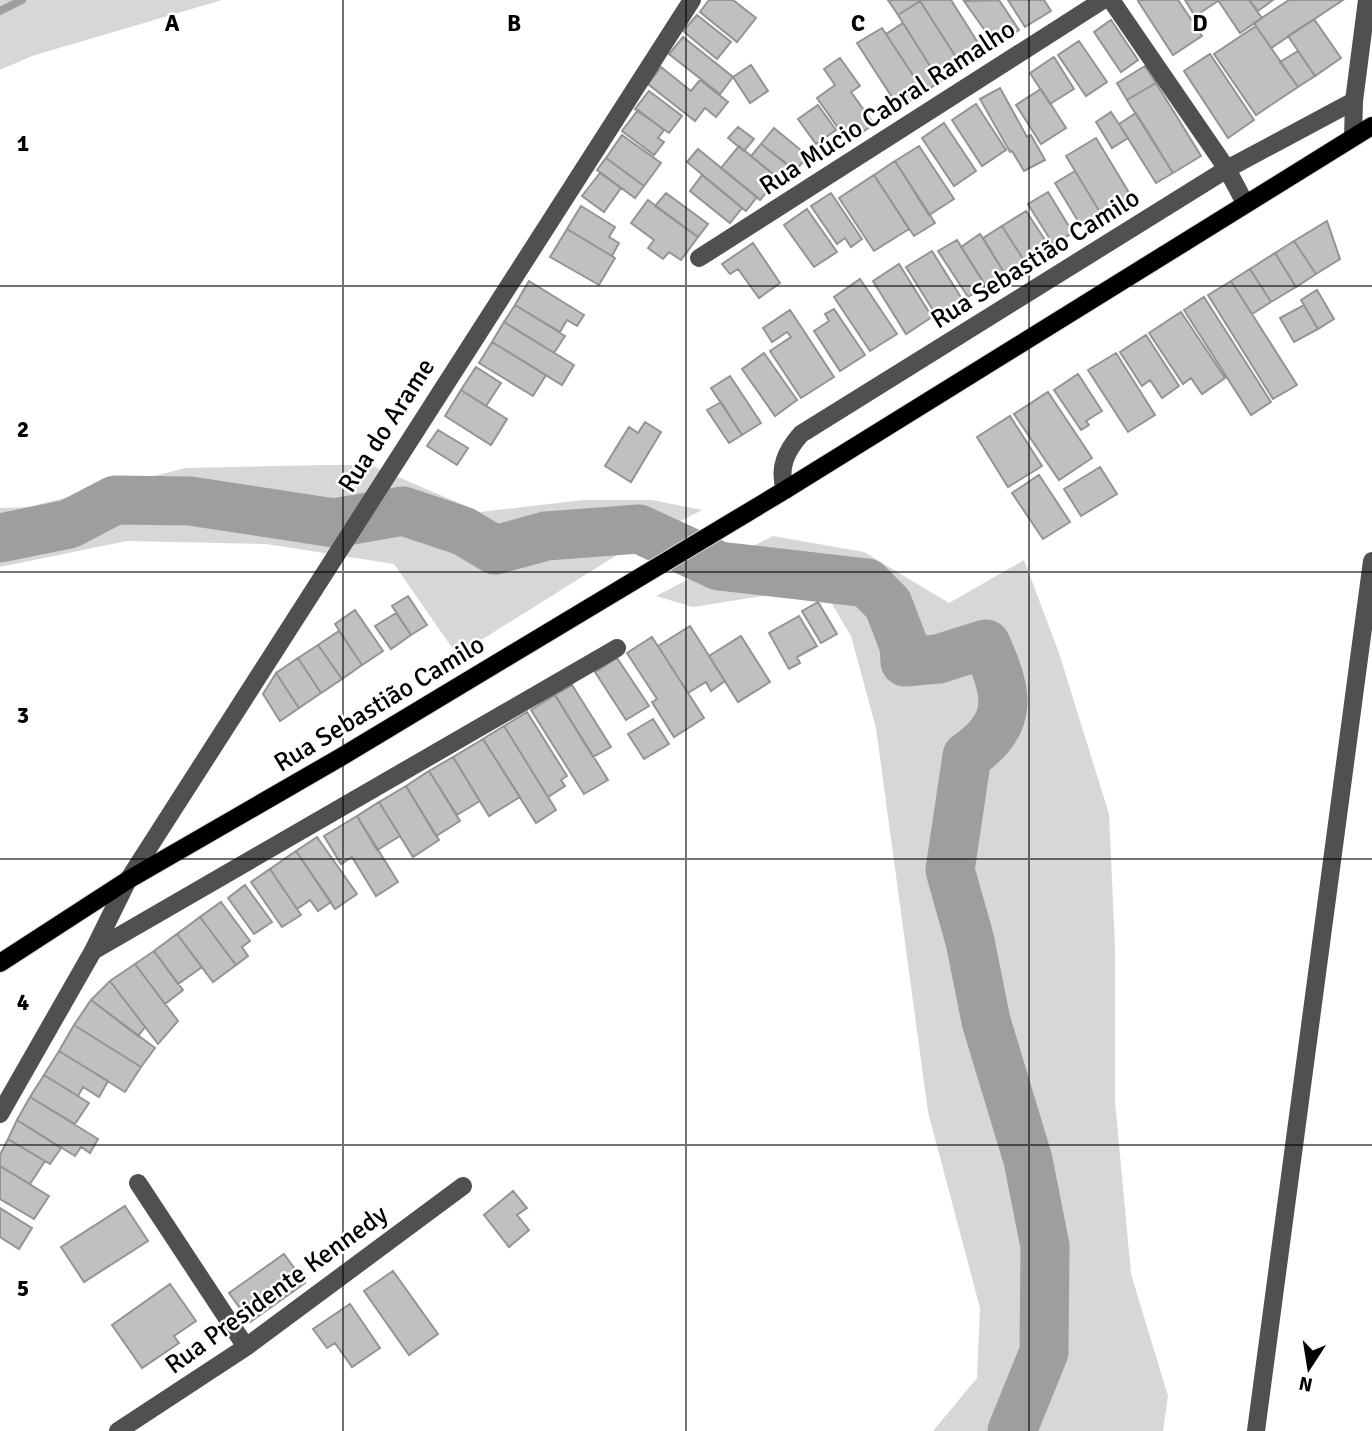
<svg xmlns="http://www.w3.org/2000/svg" width="1372" height="1431" viewBox="0 0 1372 1431" font-family="Signika,sans-serif">
  <style>
    .green { fill: #d7d7d7 }
    .lines { fill: none; stroke-linecap: round; stroke-linejoin: round }
    .stream { stroke: #9e9e9e; stroke-width: 8 }
    .river { stroke: #9e9e9e; stroke-width: 49 }
    .building { fill: #c0c0c0; stroke: #949494; stroke-width: 2 }
    .major-casing { stroke: #dbdbdb; stroke-width: 20 }
    .minor { stroke: #505050; stroke-width: 18 }
    .major { stroke: #000; stroke-width: 18 }
    .grid { fill: none; stroke: #000; stroke-width: 2; stroke-opacity: 0.55 }
    .labels { text-anchor: middle; stroke-width: 5; stroke-linejoin: round; paint-order: stroke }
    .street-label { font-size: 26px; fill: #000; stroke: #fff }
    .grid-label { font-size: 23px; text-anchor: middle; font-weight: bold; fill: #000; stroke: #fff; stroke-width: 5; stroke-linejoin: round; paint-order: stroke }
  </style>
  <rect width="100%" height="100%" fill="#fff"/>
  <path class="green" d="M0 0H222L32 56 0 70Z
    M325 465H370L480 512 583 500H652L702 510 625 550 457 655 394 564 266 544 127 541 0 567V508L28 507 186 468Z
    M773 536 864 552 949 603 1024 560 1059 653 1109 814 1115 947V1101L1131 1274 1168 1396 1163 1431H933L977 1378 980 1308 928 1112 876 728 851 636 832 604 806 593 763 596 693 607 656 596Z"/>
  <g class="lines">
    <path class="stream" d="M0 11 22 0"/>
    <path class="river" d="M0 538 69 524 115 500 190 501 334 523 403 511 463 531 495 550 546 536 639 529 719 566 867 583 888 604 904 646 905 662 938 659 986 644C1007 691 1016 723 967 756L950 870 970 941 986 1021 1028 1160 1045 1246 1044 1352 1012 1431"/>
  </g>
  <path class="building" d="M709 0H733L756 18 737 42 700 12Z
    M888 0H922L898 15Z
    M922 0H951L985 54 963 68 920 1Z
    M999 0 1019 30 996 46 964 1Z
    M1008 0H1044L1051 11 1025 27Z
    M1140 0H1178L1202 36 1173 55 1138 1Z
    M1185 0H1218V1L1195 16Z
    M1218 0H1249L1262 18 1240 33Z
    M1249 0H1273L1258 11Z
    M1289 0H1343L1271 48 1254 23Z
    M920 1 963 68 940 82 898 15Z
    M697 15 731 42 717 59 683 31Z
    M1314 19 1341 58 1315 76 1288 36Z
    M1111 20 1138 60 1121 72 1094 32Z
    M903 23 940 82 924 92 886 34Z
    M1256 26 1298 87 1256 115 1214 54Z
    M882 28 924 92 899 108 857 43Z
    M683 37 733 77 720 94 669 54Z
    M1079 41 1107 82 1086 96 1058 55Z
    M1298 51 1315 76 1298 87 1280 62Z
    M1210 54 1254 120 1228 138 1184 71Z
    M1054 57 1074 89 1050 104 1030 73Z
    M840 58 860 86 851 92 874 124 848 142 817 98 835 85 824 69Z
    M751 65 768 91 750 103 733 77Z
    M1145 66 1156 83 1127 100 1117 83Z
    M661 67 691 91 700 80 728 102 716 117 705 108 695 121 648 84Z
    M1156 83 1201 156 1173 173 1127 100Z
    M1000 88 1027 137 1031 135 1045 160 1024 171 1012 151 1010 152 980 99Z
    M1041 89 1066 128 1041 144 1016 105Z
    M649 91 682 116 669 133 635 109Z
    M976 104 1006 150 982 166 952 120Z
    M818 105 836 130 816 144 798 119Z
    M638 110 664 130 658 138 664 142 654 155 622 131Z
    M1111 112 1128 138 1112 148 1096 122Z
    M1136 113 1173 173 1156 183 1119 124Z
    M944 123 976 171 954 186 922 138Z
    M738 127 754 139 744 151 728 138Z
    M774 128 808 156 795 171 761 144Z
    M622 135 661 163 644 186 606 158Z
    M1096 138 1131 196 1101 214 1066 156Z
    M761 144 792 168 781 181 751 156Z
    M739 146 778 178 760 200 721 168Z
    M919 146 954 199 929 215 895 161Z
    M698 149 757 197 746 211 687 162Z
    M606 158 644 186 635 198 597 170Z
    M895 161 935 223 914 236 874 175Z
    M1075 171 1101 214 1081 226 1055 183Z
    M600 173 621 188 604 212 582 196Z
    M702 175 742 208 730 223 690 191Z
    M874 175 909 229 874 251 839 198Z
    M1048 192 1073 233 1053 244 1028 204Z
    M666 193 708 224 698 237 655 206Z
    M831 193 862 239 851 247 845 238 837 244 811 206Z
    M648 200 698 237 681 260 669 252 663 259 648 248 654 240 631 223Z
    M581 206 615 227 609 237 619 243 612 256 567 229Z
    M807 209 837 252 814 267 784 225Z
    M1026 211 1049 246 1025 262 1002 226Z
    M1327 221 1340 259 1316 274 1294 241Z
    M1002 226 1025 262 1005 274 983 238Z
    M567 229 615 258 599 285 550 257Z
    M980 234 1005 274 986 286 961 247Z
    M957 240 986 286 968 297 938 251Z
    M1294 241 1316 274 1296 287 1275 253Z
    M753 243 780 283 759 298 738 269 730 274 722 264Z
    M932 251 962 299 936 315 906 267Z
    M1275 253 1296 287 1271 302 1250 269Z
    M899 264 932 317 906 334 873 281Z
    M1250 269 1271 302 1252 314 1231 281Z
    M860 279 897 334 870 351 834 297Z
    M529 281 584 315 577 326 567 320 560 332 515 305Z
    M1231 281 1297 385 1273 399 1208 295Z
    M1317 290 1334 319 1318 329 1301 300Z
    M1204 297 1271 402 1251 415 1184 310Z
    M515 305 565 336 554 353 504 322Z
    M1304 305 1318 329 1294 342 1280 318Z
    M834 309 865 355 840 371 814 331 829 321 825 314Z
    M790 310 834 377 801 398 770 351 791 337 787 332 772 342 763 328Z
    M1181 312 1225 378 1202 394 1191 378 1183 384 1149 333Z
    M504 322 574 365 562 385 492 342Z
    M1146 335 1179 386 1162 398 1150 380 1142 386 1120 352Z
    M492 342 546 375 533 396 479 363Z
    M764 353 797 400 775 416 742 369Z
    M1116 353 1155 415 1128 432 1088 370Z
    M476 367 501 383 486 406 461 390Z
    M1078 374 1102 411 1086 421 1089 425 1081 430 1054 390Z
    M730 376 761 423 742 435 711 388Z
    M461 390 507 419 491 445 445 416Z
    M1048 392 1092 458 1059 480 1014 414Z
    M721 402 742 435 729 443 707 410Z
    M1010 416 1042 466 1008 487 977 437Z
    M645 422 661 432 631 482 605 466 629 427 638 433Z
    M438 430 468 448 457 465 427 446Z
    M1100 467 1117 494 1081 516 1064 489Z
    M1039 475 1070 522 1043 539 1012 493Z
    M408 596 427 625 411 635 392 606Z
    M818 602 837 634 821 643 802 611Z
    M355 610 383 651 362 665 335 624Z
    M396 613 411 635 391 649 375 626Z
    M799 616 817 646 797 657 800 663 789 669 769 633Z
    M690 626 725 681 711 691 706 682 688 693 658 646Z
    M339 631 362 665 342 679 318 645Z
    M741 636 770 682 738 702 709 656Z
    M652 637 704 718 674 737 652 702 657 699 627 653Z
    M318 645 342 679 321 693 298 658Z
    M298 658 321 693 299 708 276 673Z
    M617 658 649 706 626 720 595 672Z
    M276 673 299 708 280 721 263 694Z
    M572 685 611 747 593 757 555 695Z
    M555 695 608 780 584 794 531 710Z
    M527 712 567 776 561 780 565 786 548 797 504 726Z
    M653 719 669 744 644 759 628 734Z
    M504 726 556 810 536 823 483 739Z
    M483 739 520 797 489 816 453 757Z
    M453 757 480 801 457 815 429 771Z
    M429 771 460 821 436 836 406 786Z
    M406 786 439 840 413 857 379 802Z
    M379 802 400 836 377 850 357 816Z
    M357 816 398 882 376 896 352 857 341 864 324 836Z
    M317 837 357 894 335 909 296 851Z
    M296 851 331 902 318 911 310 900 297 909 270 869Z
    M270 869 301 915 282 927 251 882Z
    M245 885 272 922 254 934 228 898Z
    M221 902 250 941 242 947 248 956 236 965 200 917Z
    M200 917 236 965 213 982 177 934Z
    M177 934 202 967 178 984 154 951Z
    M154 951 183 990 165 1004 135 964Z
    M135 964 178 1021 158 1044 110 981Z
    M110 981 145 1027 138 1036 91 1000Z
    M91 1000 155 1048 141 1067 74 1025Z
    M74 1025 141 1067 125 1092 59 1051Z
    M59 1051 108 1081 99 1097 83 1087 78 1096 44 1075Z
    M44 1075 89 1103 75 1124 30 1097Z
    M30 1097 98 1139 90 1153 81 1147 75 1156 17 1120Z
    M17 1120 61 1148 50 1164 8 1139Z
    M8 1139 45 1161 30 1184 0 1166V1155Z
    M0 1166 49 1196 34 1219 0 1199Z
    M513 1191 527 1208 517 1215 529 1230 509 1247 484 1215Z
    M125 1206 148 1241 84 1282 61 1247Z
    M0 1208 32 1228 19 1249 0 1237Z
    M284 1254 305 1283 250 1322 229 1293Z
    M393 1271 438 1334 409 1355 364 1291Z
    M170 1284 196 1321 174 1336 179 1343 142 1368 112 1325Z
    M350 1304 380 1348 352 1367 335 1343 327 1348 313 1329Z"/>
  <g class="lines">
    <defs>
      <path id="major" d="M0 963 128 880 341 757 785 490 1372 126"/>
    </defs>
    <use href="#major" class="major-casing"/>
    <path class="minor" d="M1111 0 1227 169 1245 203
      M1353 137 1354 101 1367 0
      M699 258 1103 0
      M785 490C778 468 786 451 801 434L1227 169 1354 101
      M93 951 617 648
      M0 1114 93 951 128 880 692 0
      M138 1183 246 1347
      M118 1431 246 1347 463 1186
      M1256 1431 1372 561"/>
    <use href="#major" class="major"/>
  </g>
  <path class="grid" d="M343 0V1431M686 0V1431M1029 0V1431M0 286H1372M0 572H1372M0 859H1372M0 1145H1372"/>
  <g class="labels">
    <g class="street-label">
      <text transform="translate(887 107) rotate(-33)" y="9">Rua Múcio Cabral Ramalho</text>
      <text transform="translate(1035 258) rotate(-32)" y="9">Rua Sebastião Camilo</text>
      <text transform="translate(386 425) rotate(-57)" y="9">Rua do Arame</text>
      <text transform="translate(379 703) rotate(-31)" y="9">Rua Sebastião Camilo</text>
      <text transform="translate(276 1289) rotate(-36)" y="9">Rua Presidente Kennedy</text>
    </g>
  </g>
  <g class="grid-label">
    <text x="172" y="31">A</text>
    <text x="514" y="31">B</text>
    <text x="858" y="31">C</text>
    <text x="1200" y="31">D</text>
    <text x="23" y="151">1</text>
    <text x="23" y="437">2</text>
    <text x="23" y="723">3</text>
    <text x="23" y="1010">4</text>
    <text x="23" y="1296">5</text>
  </g>
  <g transform="translate(1309 1368) rotate(192)" stroke="#ffffff" stroke-width="5" paint-order="stroke">
  <path d="M0-5L12 26L0 18L-12 26Z" fill="#000000"/>
  <text y="-10" font-size="19" font-weight="bold" text-anchor="middle" fill="#000000">N</text>
  </g>
</svg>
